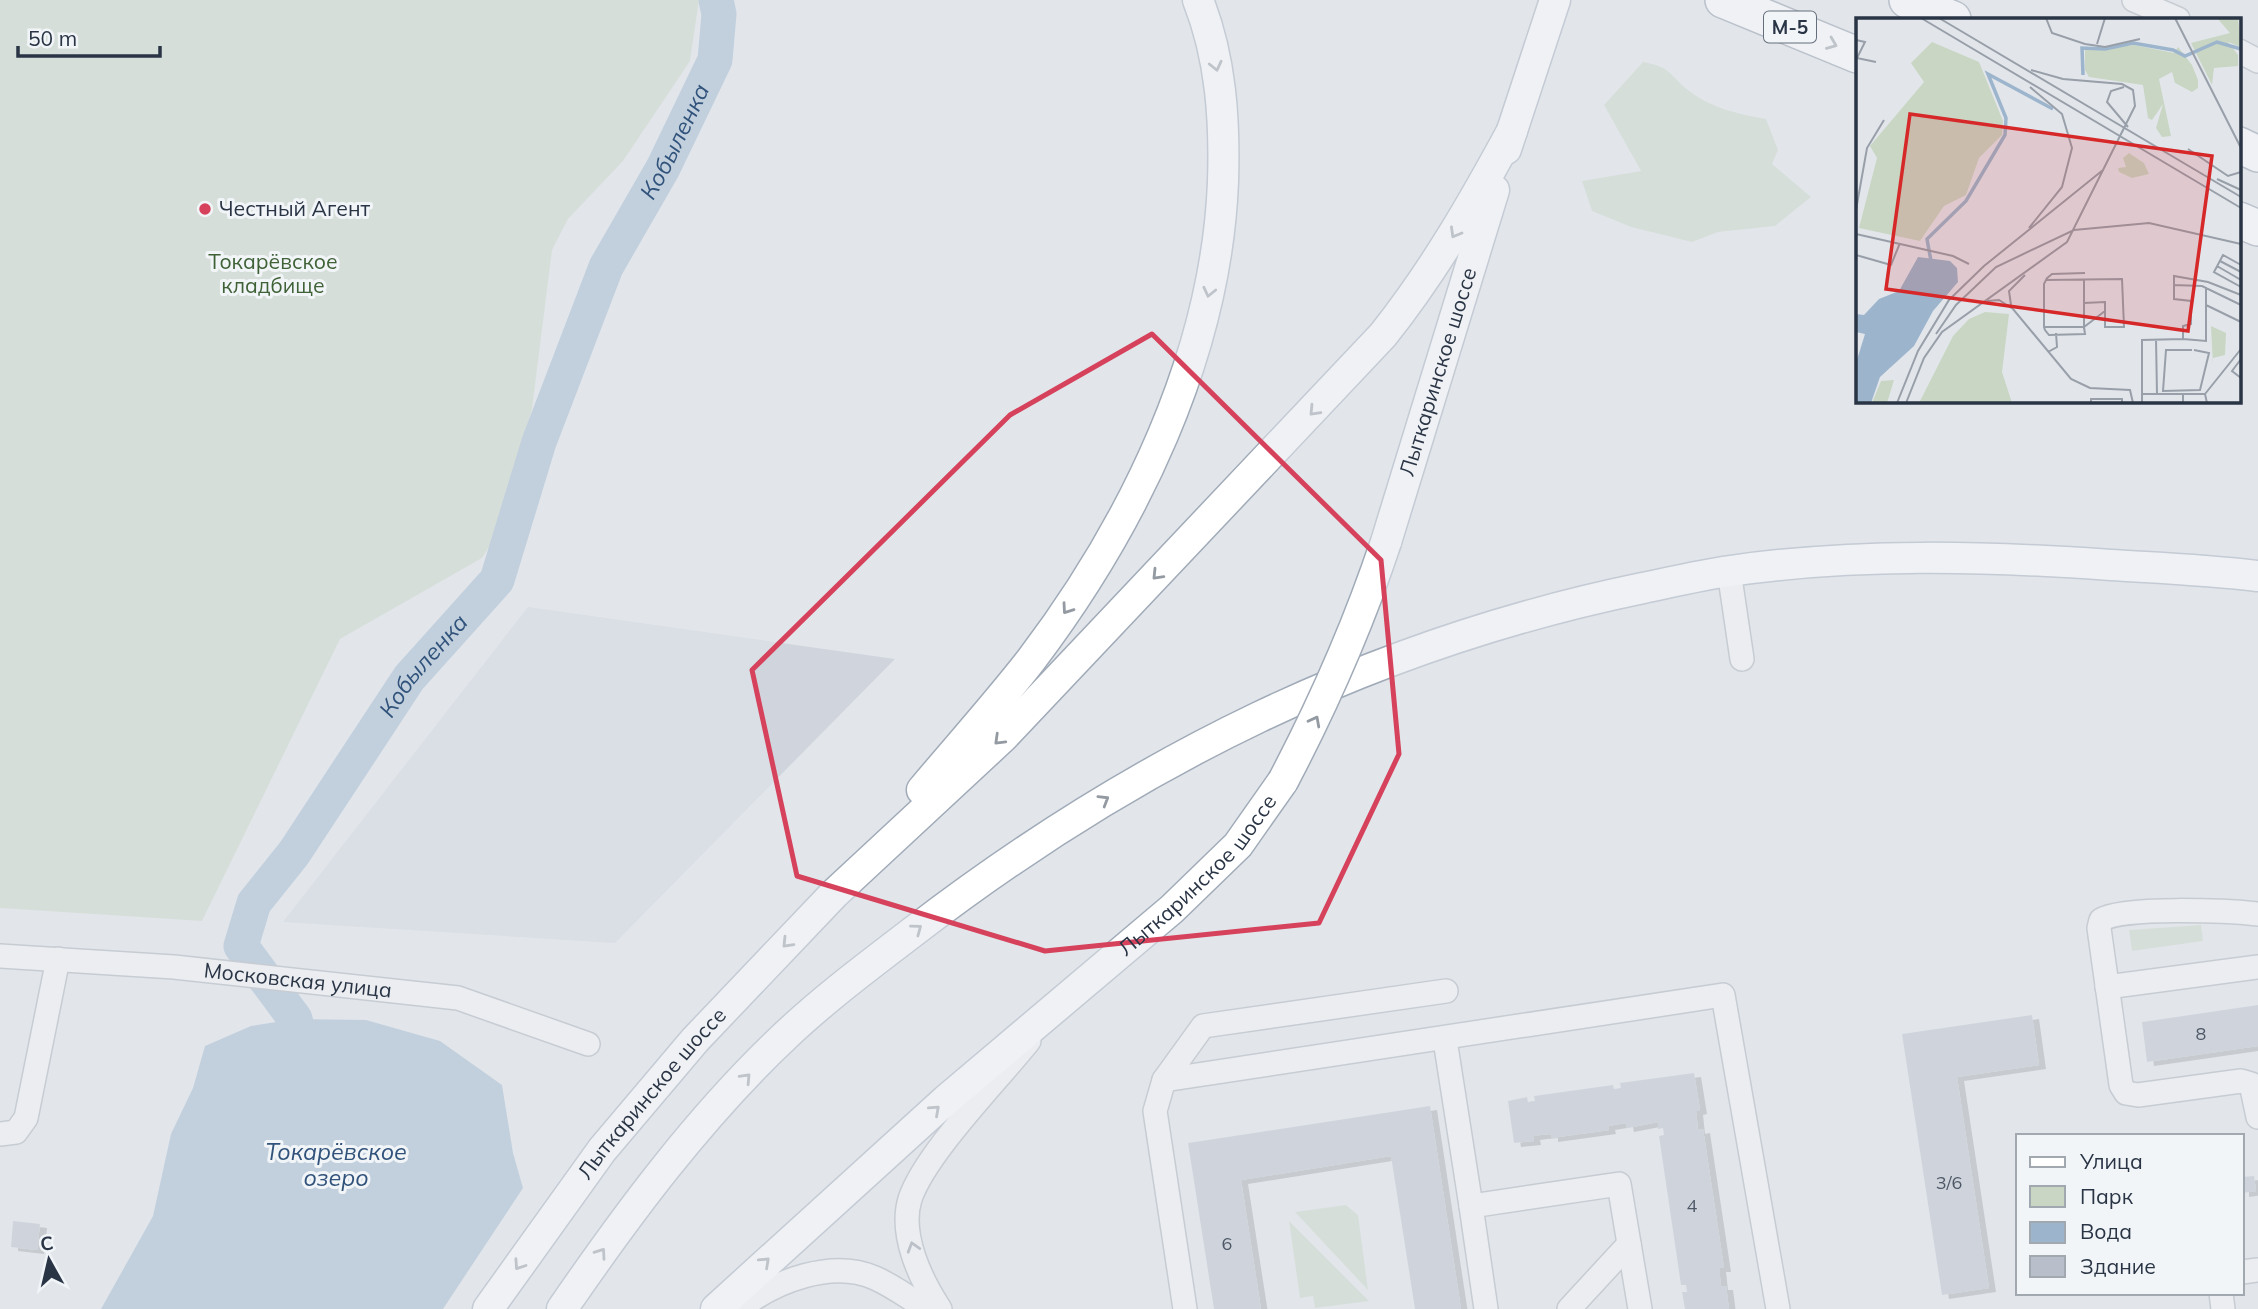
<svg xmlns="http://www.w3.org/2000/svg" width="2258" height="1309" viewBox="0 0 2258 1309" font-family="Mulish,sans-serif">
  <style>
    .built { fill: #d0d5dd }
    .green { fill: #c8d6c3 }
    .water { fill: #9cb5cd }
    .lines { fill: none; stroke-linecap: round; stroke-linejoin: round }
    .river { stroke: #9cb5cd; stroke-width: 35 }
    .building { fill: #b9bfca; filter: url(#shadow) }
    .minor-casing { stroke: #a7adb6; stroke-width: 26 }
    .major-casing { stroke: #a1abb8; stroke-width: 33 }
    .highway-casing { stroke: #8994a3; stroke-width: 38 }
    .minor { stroke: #f5f7f9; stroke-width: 23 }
    .major { stroke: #fff; stroke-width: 30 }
    .highway { stroke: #fff; stroke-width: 35 }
    .major-bridge-casing { stroke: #a1abb8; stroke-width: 33; stroke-linecap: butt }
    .major-bridge { stroke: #fff; stroke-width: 30 }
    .oneway { stroke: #949aa2 }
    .oneway2 { stroke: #8f969f }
    .marked { fill: none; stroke: #d6425b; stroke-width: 5; stroke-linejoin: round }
    .poi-dot { fill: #d6425b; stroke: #f2f5f8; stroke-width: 2.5 }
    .labels { text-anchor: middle; stroke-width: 6; stroke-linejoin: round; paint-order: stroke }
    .number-label { font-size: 18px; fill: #4d5766 }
    .shield { fill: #f2f5f8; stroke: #656e7b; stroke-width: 2 }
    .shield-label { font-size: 19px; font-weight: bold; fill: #293445 }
    .poi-label { font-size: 21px; fill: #293445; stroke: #f2f5f8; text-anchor: start }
    .park-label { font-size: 21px; fill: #3f6136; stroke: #f2f5f8 }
    .street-label { font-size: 21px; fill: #293445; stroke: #f2f5f8 }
    .water-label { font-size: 23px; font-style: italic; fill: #31537b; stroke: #f2f5f8 }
    .inset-river { fill: none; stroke: #9cb5cd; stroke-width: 3.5 }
    .inset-road { fill: none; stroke: #989fa9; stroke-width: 2 }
    .view { fill: #d62828; fill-opacity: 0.15; stroke: #d62828; stroke-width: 3.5 }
    .inset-edge { fill: none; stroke: #293445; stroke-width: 3.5 }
  </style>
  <defs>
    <filter id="shadow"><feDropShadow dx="7" dy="4" stdDeviation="0" flood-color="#0004"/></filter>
  </defs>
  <rect width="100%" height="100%" fill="#e2e6eb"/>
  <path class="built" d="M528 607 895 659 615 943 283 922Z"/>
  <path class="green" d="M0 0H699L690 61 623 161 568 219 552 250 532 409 495 537 482 558 340 639 202 921 0 908Z
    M1643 62C1673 68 1667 73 1688 90 1711 108 1738 114 1766 119L1778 150 1772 164 1811 197 1775 226 1718 232 1692 242 1631 227 1592 211 1582 181 1641 171 1604 105Z
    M2201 925 2203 941 2132 951 2129 930Z
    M1346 1205 1358 1215 1368 1290 1295 1212Z
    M1289 1221 1369 1301H1370L1315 1308 1313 1296 1300 1298Z"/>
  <path class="water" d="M295 1019 366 1020 440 1041 502 1085 513 1153 523 1188 443 1309H101L153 1216 171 1134 193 1088 205 1046 251 1026Z"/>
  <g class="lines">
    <path class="river" id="s1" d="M306 1064 295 1019 241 946 254 903 294 853 409 678 497 580 539 442 606 267 663 168 715 60 719 14 716 0"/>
  </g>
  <path class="building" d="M2258 1005V1046L2147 1062 2142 1022Z
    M2032 1015 2039 1065 1957 1077 1989 1288 1942 1295 1902 1034Z
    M1694 1073 1700 1110 1696 1111 1698 1130 1703 1129 1724 1268H1719L1721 1286H1726L1729 1309H1685L1682 1292H1687L1686 1285H1681L1659 1136 1664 1135 1663 1128 1658 1129V1122L1627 1128 1626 1123 1608 1126 1609 1130 1551 1138V1134L1540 1135 1533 1136 1534 1141 1514 1143 1508 1101 1527 1097 1528 1102 1535 1101 1534 1096 1613 1085 1614 1089 1621 1088 1620 1083Z
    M1430 1106 1461 1309H1415L1391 1156 1241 1180 1261 1309H1214L1188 1143Z
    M2254 1176 2256 1191 2242 1193V1177Z
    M13 1221 40 1224 37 1250 11 1247Z"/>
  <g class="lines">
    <defs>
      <g id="minor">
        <path d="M2134 0 2178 19"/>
        <path d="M2239 51 2258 61"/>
        <path d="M1729 571 1742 659"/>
        <path d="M2258 914C2229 911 2122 906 2101 920L2099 928 2121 1085 2126 1093 2138 1095 2241 1081 2251 1084 2258 1117"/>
        <path id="s2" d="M0 956 174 967 458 998 588 1044"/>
        <path d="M2107 987 2258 967"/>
        <path d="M1445 1040 1471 1206"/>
        <path d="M1164 1080 1203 1026 1446 991"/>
        <path d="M0 1134 16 1132 26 1118 58 959"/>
        <path d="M2242 1272 2258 1270"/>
        <path d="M2221 1293 2223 1309"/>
        <path d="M740 1309C774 1281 832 1259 875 1278 893 1286 910 1298 926 1309"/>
        <path d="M940 1309C921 1280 899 1235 910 1199 925 1154 997 1081 1029 1041"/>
        <path d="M1185 1309 1155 1111 1164 1080 1723 995 1778 1309"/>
        <path d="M1486 1309 1471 1206 1619 1184 1640 1309"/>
        <path d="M1569 1309 1629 1244"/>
      </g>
      <g id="major">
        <path d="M1506 149 1555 0"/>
        <path id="s3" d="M1386 542 1494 190"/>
        <path d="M922 790C958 747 996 705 1031 660 1134 524 1216 355 1223 182 1225 120 1221 58 1198 0"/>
        <path id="s4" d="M488 1309 602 1150 695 1040 834 894 1003 737 1383 335C1434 271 1473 203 1512 131"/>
        <path d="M562 1309C628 1213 700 1116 785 1036 825 998 871 964 914 931 1134 762 1371 644 1643 588 1672 582 1701 575 1730 571 1856 553 1985 556 2111 565 2160 568 2209 570 2258 576"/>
        <path id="s5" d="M716 1309 946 1100 1172 909 1238 845 1283 781"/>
      </g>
      <path id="highway" d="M1723 0 1857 55
        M1907 0 1953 19
        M2239 145 2258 154
        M2239 220 2258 228"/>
    </defs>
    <use href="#minor" class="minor-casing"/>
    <use href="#major" class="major-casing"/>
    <use href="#highway" class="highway-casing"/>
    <use href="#minor" class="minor"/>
    <use href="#major" class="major"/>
    <use href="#highway" class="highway"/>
    <defs>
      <path id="major-bridge" d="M1283 781C1324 703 1358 626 1386 542"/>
    </defs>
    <use href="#major-bridge" class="major-bridge-casing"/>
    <use href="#major-bridge" class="major-bridge"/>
  </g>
  <defs><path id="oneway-chevron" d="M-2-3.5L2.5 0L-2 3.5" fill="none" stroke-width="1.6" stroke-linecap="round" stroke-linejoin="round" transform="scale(1.75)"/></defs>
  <g class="oneway">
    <use href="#oneway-chevron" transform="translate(1832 44) rotate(22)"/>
    <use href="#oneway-chevron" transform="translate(1216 66) rotate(77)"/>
    <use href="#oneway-chevron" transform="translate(1455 233) rotate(120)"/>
    <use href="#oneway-chevron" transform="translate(1209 292) rotate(103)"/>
    <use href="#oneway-chevron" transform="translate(1314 411) rotate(133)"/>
    <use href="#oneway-chevron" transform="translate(1157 575) rotate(134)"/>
    <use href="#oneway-chevron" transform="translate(1067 609) rotate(125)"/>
    <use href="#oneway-chevron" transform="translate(1315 721) rotate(-62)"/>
    <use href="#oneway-chevron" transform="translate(999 740) rotate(136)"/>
    <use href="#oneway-chevron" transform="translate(1104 800) rotate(-31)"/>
    <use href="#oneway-chevron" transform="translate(917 929) rotate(-37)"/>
    <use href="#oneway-chevron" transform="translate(787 943) rotate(134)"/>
    <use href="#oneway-chevron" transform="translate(746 1078) rotate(-47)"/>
    <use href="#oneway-chevron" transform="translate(935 1110) rotate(-42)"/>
    <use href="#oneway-chevron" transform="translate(601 1253) rotate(-55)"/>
    <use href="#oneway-chevron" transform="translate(765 1262) rotate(-43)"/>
    <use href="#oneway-chevron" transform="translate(519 1265) rotate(124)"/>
  </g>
  <use class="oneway2" href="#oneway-chevron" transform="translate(913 1247) rotate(-107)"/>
  <path d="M0 0H2258V1309H0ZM1152 334 1381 560 1399 754 1319 923 1045 951 797 876 752 670 1010 415Z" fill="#e2e6eb" fill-opacity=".55" fill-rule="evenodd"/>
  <path class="marked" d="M1152 334 1381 560 1399 754 1319 923 1045 951 797 876 752 670 1010 415Z"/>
  <circle class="poi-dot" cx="205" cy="209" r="7"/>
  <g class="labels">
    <g class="number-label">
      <text x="2201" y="1040">8</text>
      <text x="1949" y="1189">3/6</text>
      <text x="1692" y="1212">4</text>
      <text x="1227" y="1250">6</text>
    </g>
    <rect class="shield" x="1764" y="11.5" width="52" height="31" rx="5"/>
    <g class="shield-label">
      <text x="1790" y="34">М-5</text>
    </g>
    <g class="poi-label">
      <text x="219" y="216">Честный Агент</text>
    </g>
    <g class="park-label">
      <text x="273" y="269">Токарёвское<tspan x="273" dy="24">кладбище</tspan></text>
    </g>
    <g class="street-label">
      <text dy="7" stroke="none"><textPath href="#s3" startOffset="178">Лыткаринское шоссе</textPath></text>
      <text dy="7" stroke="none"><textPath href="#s5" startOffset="649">Лыткаринское шоссе</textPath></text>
      <text dy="7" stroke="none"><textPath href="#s2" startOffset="299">Московская улица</textPath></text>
      <text dy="7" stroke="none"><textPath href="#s4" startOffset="271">Лыткаринское шоссе</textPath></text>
    </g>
    <g class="water-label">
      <text dy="8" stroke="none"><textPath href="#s1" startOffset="1062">Кобыленка</textPath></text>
      <text dy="8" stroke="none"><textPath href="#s1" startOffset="474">Кобыленка</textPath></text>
      <text x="336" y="1160">Токарёвское<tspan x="336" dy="26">озеро</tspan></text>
    </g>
  </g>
  <g transform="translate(1856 18)">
    <rect width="385" height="385" fill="#e2e6eb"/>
    <path d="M361 0H382L385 29 372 24 382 37V48L358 50 356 67 335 25 374 15ZM76 24 123 44 147 103 146 117 123 140 110 177 88 188 64 223 3 210 21 140 14 128 68 64 55 45ZM278 27 318 35 322 29 336 47 342 62V70L336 74 319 65 316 54 303 61 315 118 306 119 300 110 307 86 296 102 292 100 287 67 233 59 229 52V32ZM273 135 288 145 293 156 276 160 263 154 262 150 270 149 267 140ZM129 294 153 296 146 354 156 385H63L97 318 113 301ZM355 308 370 315 369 337 357 340V347ZM38 362 31 385H16L25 363Z" fill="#c8d6c3"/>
    <path d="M62 239 94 243 101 250 102 264 77 293 58 328 24 359 15 385H0V345L9 316 0 314V296L8 297 23 281 43 273Z" fill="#9cb5cd"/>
    <path class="inset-river" d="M227 57 226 30 249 31 277 25 317 32 329 38 361 24 385 31M75 243 71 221 110 183 149 117 150 100 132 56 197 91"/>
    <path class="inset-road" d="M65 0 385 190M83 0 385 179M190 0 196 15 229 26 249 29 284 21M319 0 385 130M0 22 9 24 1 40 20 44M241 26 249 0M268 69 255 73 251 84 272 109M332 131 372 158 385 154M361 161 385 172M0 192 11 130 28 102M173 210 206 169 216 130 206 96 174 69M0 216 97 238 113 246M0 237 35 247 44 225M364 243 385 254M385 247 367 237 358 254 385 269M361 248 385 262M190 261 196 256 229 255M228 262V285M318 267 346 268 385 287M131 283 143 282 157 291 215 361 234 370 274 372 277 385M155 287 153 273 169 257M350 287 385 304M188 309H228L229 316 193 317 189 312 188 309V266L190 262 266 261 268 309H249V284L228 285V309L249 293M80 316 100 287 140 249 218 212 293 205 385 226M327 321 350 323V269M336 332H310L307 373 344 372 353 335 338 332M192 334 201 329 200 315M385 341 376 353 385 360M286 376H301L300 321M301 376H327M349 376 385 331M41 385 62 333 93 282 128 248 247 152M50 385 68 340 86 314 211 224 279 88 277 72 266 66 207 61 175 52M235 385V381H266V385M286 385V322L327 321V308L335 306V283L318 281V258L352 264 385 277M327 385V376H349L351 385"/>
    <path class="view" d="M54 96 356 138 332 313 30 271Z"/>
    <rect width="385" height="385" class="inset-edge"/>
  </g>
  <rect x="2016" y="1134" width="228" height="161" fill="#f2f5f8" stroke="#a2a8b0" stroke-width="2"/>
  <rect x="2030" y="1157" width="35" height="10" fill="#ffffff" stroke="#a2a8b0" stroke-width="2"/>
  <text x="2080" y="1169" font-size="21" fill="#293445">Улица</text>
  <rect x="2030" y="1186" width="35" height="21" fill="#c8d6c3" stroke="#a2a8b0" stroke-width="2"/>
  <text x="2080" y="1204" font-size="21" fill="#293445">Парк</text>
  <rect x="2030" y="1222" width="35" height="21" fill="#9cb5cd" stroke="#a2a8b0" stroke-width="2"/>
  <text x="2080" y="1239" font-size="21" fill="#293445">Вода</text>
  <rect x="2030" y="1256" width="35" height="21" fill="#b9bfca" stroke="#a2a8b0" stroke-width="2"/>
  <text x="2080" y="1274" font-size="21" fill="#293445">Здание</text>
  <g transform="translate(49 1260) rotate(352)" stroke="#f2f5f8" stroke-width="5" paint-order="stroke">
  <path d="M0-5L12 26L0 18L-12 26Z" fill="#293445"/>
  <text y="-10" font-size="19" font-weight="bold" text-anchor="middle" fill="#293445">С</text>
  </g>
  <path d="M18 46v10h142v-10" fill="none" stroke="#293445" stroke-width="3.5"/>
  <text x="28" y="46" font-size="21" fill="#293445" stroke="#f2f5f8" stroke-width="5" paint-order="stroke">50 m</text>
</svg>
